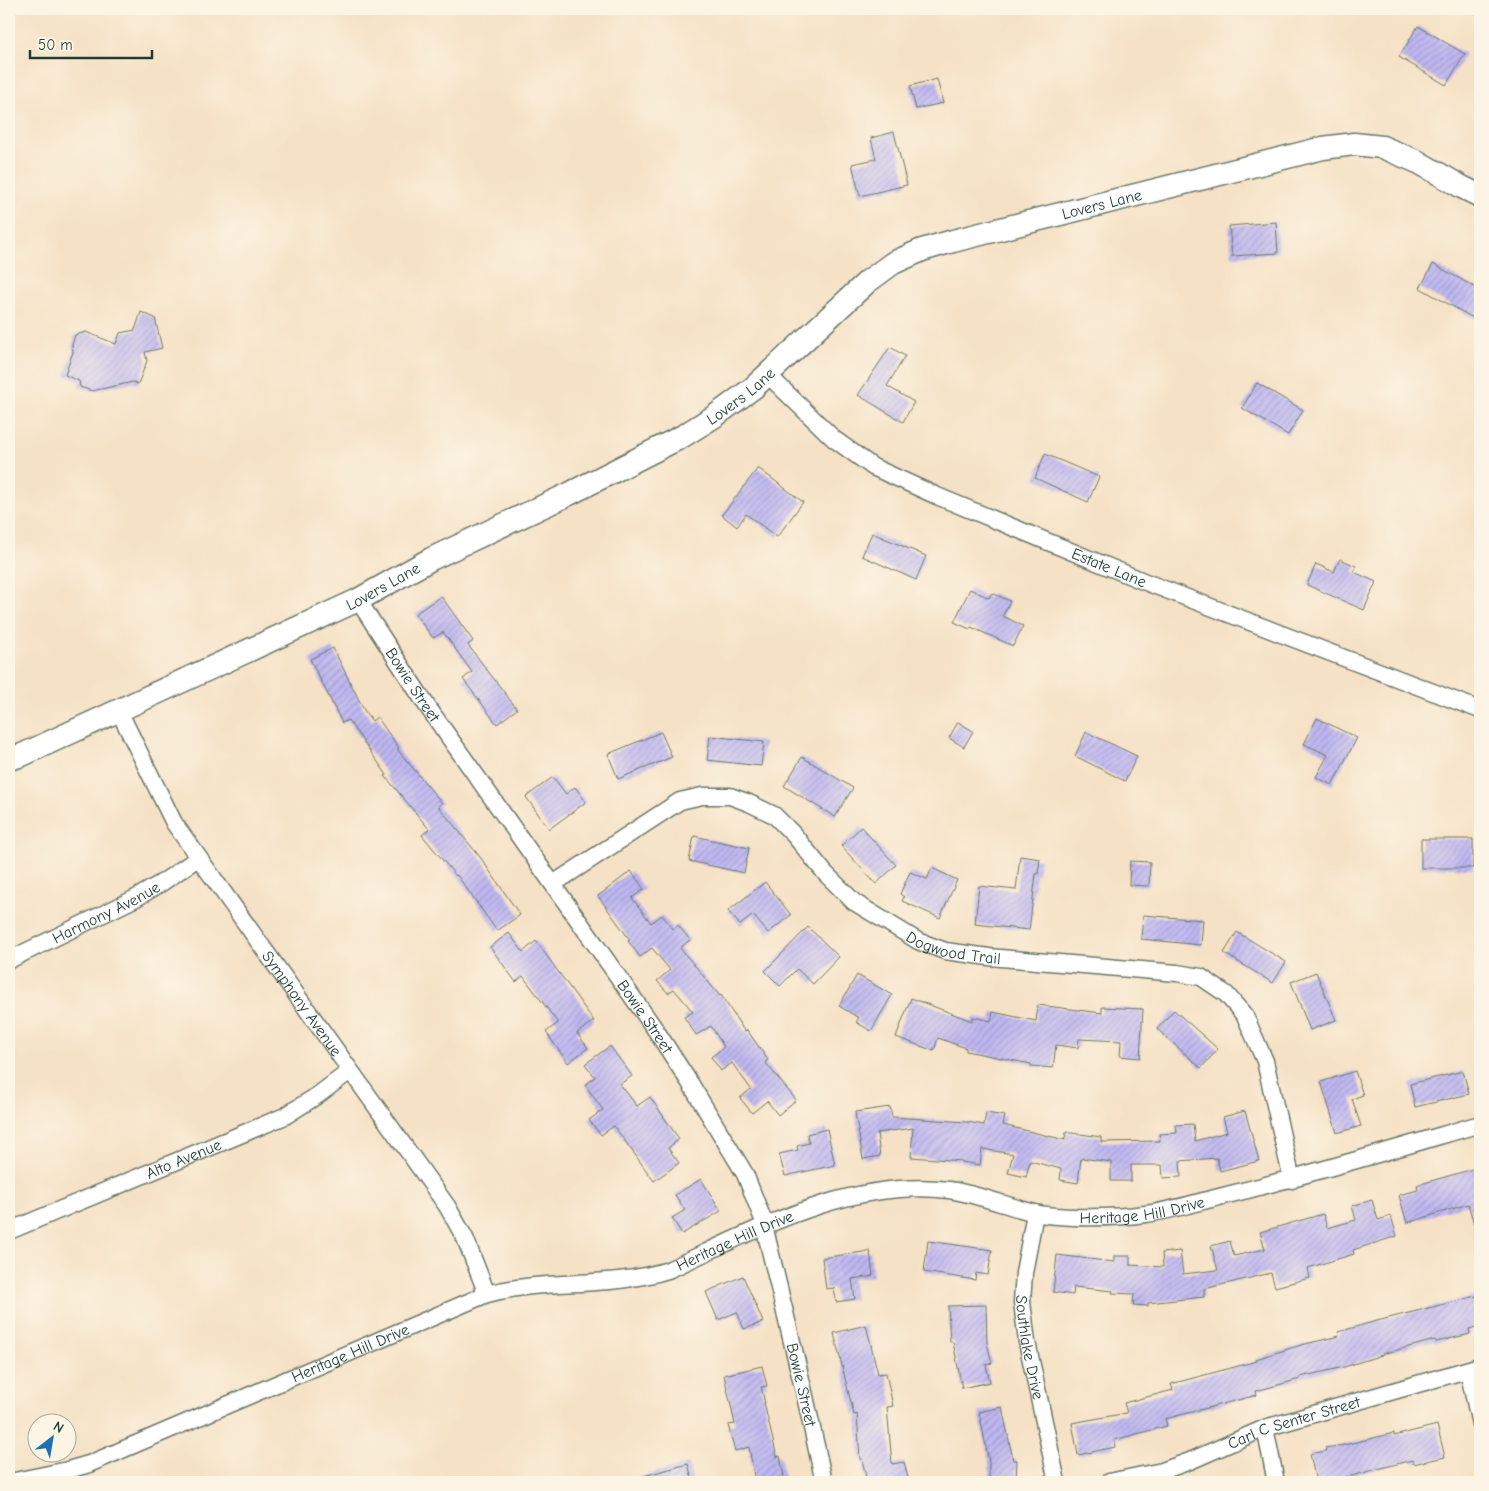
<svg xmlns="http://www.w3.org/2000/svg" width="1489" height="1491" viewBox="0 0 1489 1491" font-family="'Comic Neue',sans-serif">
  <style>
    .building { fill: url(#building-hatch) }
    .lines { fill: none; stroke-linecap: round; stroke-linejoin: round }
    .street-casing { stroke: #6a7667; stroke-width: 19 }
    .secondary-casing { stroke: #6a7667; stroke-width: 25 }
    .street { stroke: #fff; stroke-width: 16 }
    .secondary { stroke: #fff; stroke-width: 22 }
    .labels { text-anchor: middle; stroke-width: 4.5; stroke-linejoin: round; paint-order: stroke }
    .street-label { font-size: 16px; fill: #1f3d34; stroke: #fcf5e5 }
  </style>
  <defs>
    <pattern id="building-hatch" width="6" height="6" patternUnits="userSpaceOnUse" patternTransform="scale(1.25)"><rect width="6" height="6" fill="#c0b8f3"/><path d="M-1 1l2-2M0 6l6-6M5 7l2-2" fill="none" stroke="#9b97c6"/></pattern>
  </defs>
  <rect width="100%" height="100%" fill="#fcf5e5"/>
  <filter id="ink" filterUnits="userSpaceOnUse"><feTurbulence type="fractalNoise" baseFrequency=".02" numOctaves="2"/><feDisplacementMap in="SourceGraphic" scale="10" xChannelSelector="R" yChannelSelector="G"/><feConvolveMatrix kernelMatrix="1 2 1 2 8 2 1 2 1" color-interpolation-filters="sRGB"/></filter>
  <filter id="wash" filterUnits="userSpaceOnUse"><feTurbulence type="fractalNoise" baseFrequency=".0096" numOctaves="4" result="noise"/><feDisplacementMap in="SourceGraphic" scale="20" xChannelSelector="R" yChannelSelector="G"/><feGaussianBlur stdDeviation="1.12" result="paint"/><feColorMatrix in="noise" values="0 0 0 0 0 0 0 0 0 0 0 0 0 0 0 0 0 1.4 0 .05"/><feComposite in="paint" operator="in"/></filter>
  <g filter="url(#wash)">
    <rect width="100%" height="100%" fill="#f5e1c5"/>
    <g id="blocks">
      <path class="building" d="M1418 26 1465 54 1446 85 1399 57Z
        M937 79 943 103 916 109 910 86Z
        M894 132 907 185 860 196 852 164 876 159 871 138Z
        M1276 222 1278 253 1232 256 1229 226Z
        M1433 264 1480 290V311L1475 319 1420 288Z
        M141 312 155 318 162 348 145 352 147 361 138 384 133 382 92 391 80 387 79 381 65 375 73 352 72 345 75 335 86 332 116 344 120 333 135 330Z
        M890 347 905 356 887 386 914 402 903 422 858 395Z
        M1257 383 1303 410 1288 435 1242 408Z
        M1045 454 1099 477 1088 502 1035 478Z
        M758 468 803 502 777 537 746 514 737 527 722 515Z
        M872 533 926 556 916 580 862 556Z
        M1340 559 1356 566 1354 572 1376 582 1364 610 1307 585 1316 564 1334 572Z
        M970 589 989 598 992 593 1010 601 1003 616 1023 626 1013 646 971 627 970 629 954 622Z
        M441 596 473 641 468 645 517 709 497 724 463 679 472 672 443 632 433 638 415 614Z
        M333 648 364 710 372 721 377 717 399 748 397 749 442 803 438 806 480 857 520 915 497 931 457 875 456 876 422 835 429 829 385 776 387 775 348 720 342 723 310 659Z
        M1317 718 1357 738 1332 785 1316 777 1328 755 1304 744Z
        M958 722 973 731 964 747 949 738Z
        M661 732 672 757 618 779 608 754Z
        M1086 732 1137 756 1125 781 1075 756Z
        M710 736 764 742 761 766 707 760Z
        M802 757 853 788 835 817 784 786Z
        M553 777 566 794 575 787 586 802 549 829 526 797Z
        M861 827 896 865 876 884 841 846Z
        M694 836 749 848 744 873 689 861Z
        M1421 839H1473V868H1421Z
        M1020 856 1040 859 1038 874H1036L1029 930 975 924 979 886 1016 890Z
        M1130 861 1150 862 1149 886 1129 885Z
        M932 868 957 880 940 918 902 901 904 897 900 894 910 872 927 879Z
        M631 871 644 889 632 898 651 923 662 915 673 929 678 925 690 940 680 948 720 996 721 995 745 1032 747 1030 768 1060 765 1062 796 1100 778 1115 767 1101 752 1113 740 1098 751 1089 732 1063 721 1071 711 1057 724 1047 711 1026 696 1035 684 1017 693 1012 674 989 668 993 657 981 670 970 652 948 640 957 628 941 630 940 598 896Z
        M765 882 791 915 768 933 753 915 740 925 728 911Z
        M1143 915 1203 920 1201 945 1141 939Z
        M808 927 839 957 813 984 797 969 780 986 765 971Z
        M1237 932 1286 962 1273 983 1224 953Z
        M509 933 523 952 536 941 594 1021 577 1033 588 1048 568 1063 546 1032 558 1023 523 976 516 982 490 947Z
        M1316 972 1336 1020 1310 1030 1291 982Z
        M857 975 892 995 871 1031 856 1022 859 1018 839 1006Z
        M911 998 972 1021 973 1017 991 1021 993 1012 1036 1021 1038 1005 1102 1013V1007L1143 1009 1140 1058 1120 1056 1121 1041 1079 1039 1078 1048 1056 1045 1053 1068 1031 1066V1064L966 1051V1048L938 1038 934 1051 896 1037Z
        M1174 1010 1218 1049 1201 1068 1157 1029Z
        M610 1046 632 1076 620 1084 637 1106 650 1097 679 1139 668 1148 679 1163 654 1181 614 1126 601 1135 589 1120 603 1110 585 1085 595 1077 585 1064Z
        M1355 1071 1363 1095 1352 1099 1361 1126 1337 1133 1321 1082Z
        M1463 1071 1469 1094 1415 1107 1410 1084Z
        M890 1107 892 1117 967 1122 984 1125 986 1113 1005 1116 1003 1125 1065 1140 1066 1132 1101 1137V1142L1160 1141 1159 1134 1177 1133 1176 1125 1193 1124 1195 1141 1227 1132 1223 1117 1245 1111 1259 1161 1220 1171 1217 1158 1180 1161 1181 1177 1163 1178 1162 1165H1131V1181H1111V1162L1081 1158 1078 1183 1060 1180 1061 1169 1030 1161 1026 1177 1008 1173 1013 1154 982 1149 980 1165 962 1162V1161L911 1157 913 1128 877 1133 880 1156 863 1159 855 1112Z
        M827 1129 835 1165 785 1176 779 1154 798 1150 797 1146 809 1143 807 1134Z
        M1480 1167V1234H1477L1468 1204 1407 1223 1399 1195 1418 1190 1417 1185Z
        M701 1179 721 1211 682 1234 672 1218 685 1210 675 1195Z
        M1372 1200 1378 1220 1391 1216 1397 1236 1353 1250 1354 1254 1308 1268 1310 1278 1275 1287 1271 1273 1204 1289V1297L1148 1303V1306L1133 1305 1134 1294 1112 1293 1113 1291 1074 1287 1073 1295 1053 1292 1057 1255 1114 1262V1256H1130V1265L1163 1267 1162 1253 1180 1251 1183 1274 1218 1270 1211 1246 1230 1241 1234 1256 1265 1249 1260 1232 1323 1214 1327 1228 1356 1220 1352 1206Z
        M928 1241 992 1250 988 1275 976 1273 975 1280 924 1272Z
        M870 1251 873 1276 852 1279 855 1299 836 1302 834 1288 826 1289 822 1258Z
        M743 1276 763 1322 744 1329 737 1312 718 1320 706 1292Z
        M1480 1295V1326L1469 1329 1470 1334 1436 1342 1435 1340 1382 1354V1355L1344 1367 1300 1377V1379L1256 1391 1257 1395 1165 1419 1167 1426 1114 1440 1115 1447 1078 1455 1072 1423 1127 1413 1124 1403 1173 1390 1171 1384 1257 1361 1256 1359 1301 1345 1339 1336 1338 1332 1373 1322Z
        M986 1305 987 1343 992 1363 986 1365 990 1382 962 1388 953 1342H950L948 1306Z
        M866 1325 878 1374 886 1373 893 1406 887 1407 892 1464 904 1462 909 1482H867L862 1459H860L857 1414 854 1415 834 1333Z
        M762 1366 767 1386 761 1387 765 1403H764L777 1457 780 1456 785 1482H755L749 1447 735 1451 728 1425 735 1424 724 1375Z
        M1002 1407 1013 1460H1017L1016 1482H989V1462L979 1412Z
        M1437 1425 1445 1457 1413 1464 1412 1460 1351 1476 1316 1482 1310 1454 1326 1451 1325 1448 1344 1445 1394 1433V1436Z
        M688 1464 693 1482H637L636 1478Z"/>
    </g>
  </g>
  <g filter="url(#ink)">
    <use href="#blocks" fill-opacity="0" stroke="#6a7667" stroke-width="1"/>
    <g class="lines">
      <defs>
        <g id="street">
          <path id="s1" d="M767 374 834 439 873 467 937 496 1143 581 1480 710"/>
          <path id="s2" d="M358 600 427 706 655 1029 690 1083 745 1174 762 1217 805 1396 824 1482"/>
          <path id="s3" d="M119 711 174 823 447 1206 465 1238 487 1294"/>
          <path id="s4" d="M553 884 680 801 702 796H730L749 803 774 815 794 835 825 873 854 902 918 941 945 951 989 957 1177 973 1201 977 1226 994 1245 1016 1265 1061 1292 1180"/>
          <path id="s5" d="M9 960 136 898 163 882 198 858"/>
          <path id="s6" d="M1035 1213 1024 1273 1022 1302 1027 1342 1057 1482"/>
          <path id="s7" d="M9 1231 285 1116 318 1095 350 1071"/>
          <path d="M1468 1370 1480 1424"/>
          <path d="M1265 1428 1276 1482"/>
          <path id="s8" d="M10 1482 68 1470 89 1464 487 1294C546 1278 609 1289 668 1270 756 1230 849 1178 949 1190 977 1194 1007 1206 1035 1213 1063 1219 1115 1218 1145 1214 1171 1211 1197 1202 1223 1196 1310 1175 1395 1149 1480 1124"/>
          <path id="s9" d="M1109 1482 1162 1471 1190 1461 1265 1428 1480 1366"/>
        </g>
        <g id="secondary">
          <path id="s10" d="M9 759 22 755 358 600 431 559 569 494 683 436 715 416 753 388 867 282 893 263 922 250 953 241 1323 148 1354 144 1382 147 1418 162 1462 187 1480 196"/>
        </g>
      </defs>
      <use href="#street" class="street-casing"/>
      <use href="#secondary" class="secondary-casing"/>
      <use href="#street" class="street"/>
      <use href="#secondary" class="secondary"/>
    </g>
  </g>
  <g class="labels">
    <g class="street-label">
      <text dy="6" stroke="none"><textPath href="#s10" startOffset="1238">Lovers Lane</textPath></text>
      <text dy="6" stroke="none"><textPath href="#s10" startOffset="818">Lovers Lane</textPath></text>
      <text dy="6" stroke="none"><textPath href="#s1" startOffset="398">Estate Lane</textPath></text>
      <text dy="6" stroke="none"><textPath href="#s10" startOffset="412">Lovers Lane</textPath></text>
      <text dy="6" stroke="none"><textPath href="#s2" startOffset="101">Bowie Street</textPath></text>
      <text dy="6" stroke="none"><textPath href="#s5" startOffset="108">Harmony Avenue</textPath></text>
      <text dy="6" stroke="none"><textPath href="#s4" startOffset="480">Dogwood Trail</textPath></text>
      <text dy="6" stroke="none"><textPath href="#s3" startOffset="346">Symphony Avenue</textPath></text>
      <text dy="6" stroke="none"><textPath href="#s2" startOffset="506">Bowie Street</textPath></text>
      <text dy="6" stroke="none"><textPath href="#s7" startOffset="189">Alto Avenue</textPath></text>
      <text dy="6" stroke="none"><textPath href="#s8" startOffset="1190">Heritage Hill Drive</textPath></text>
      <text dy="6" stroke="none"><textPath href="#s8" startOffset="770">Heritage Hill Drive</textPath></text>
      <text dy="6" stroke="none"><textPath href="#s6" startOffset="136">Southlake Drive</textPath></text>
      <text dy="6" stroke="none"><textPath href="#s8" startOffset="365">Heritage Hill Drive</textPath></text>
      <text dy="6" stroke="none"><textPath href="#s2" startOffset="911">Bowie Street</textPath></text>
      <text dy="6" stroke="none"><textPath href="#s9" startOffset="195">Carl C Senter Street</textPath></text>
    </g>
  </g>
  <rect width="1489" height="1491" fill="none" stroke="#fcf5e5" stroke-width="30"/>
  <g transform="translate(52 1438) rotate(31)"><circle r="24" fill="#fcf5e5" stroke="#a4ab9e"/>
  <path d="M0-4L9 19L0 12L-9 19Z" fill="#1f6fb2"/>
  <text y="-8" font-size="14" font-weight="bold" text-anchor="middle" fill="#1f3d34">N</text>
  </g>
  <path d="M30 50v8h122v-8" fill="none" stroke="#1f3d34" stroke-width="2.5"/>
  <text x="38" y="50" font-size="15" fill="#1f3d34" stroke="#fcf5e5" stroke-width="4" paint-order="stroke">50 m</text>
</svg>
